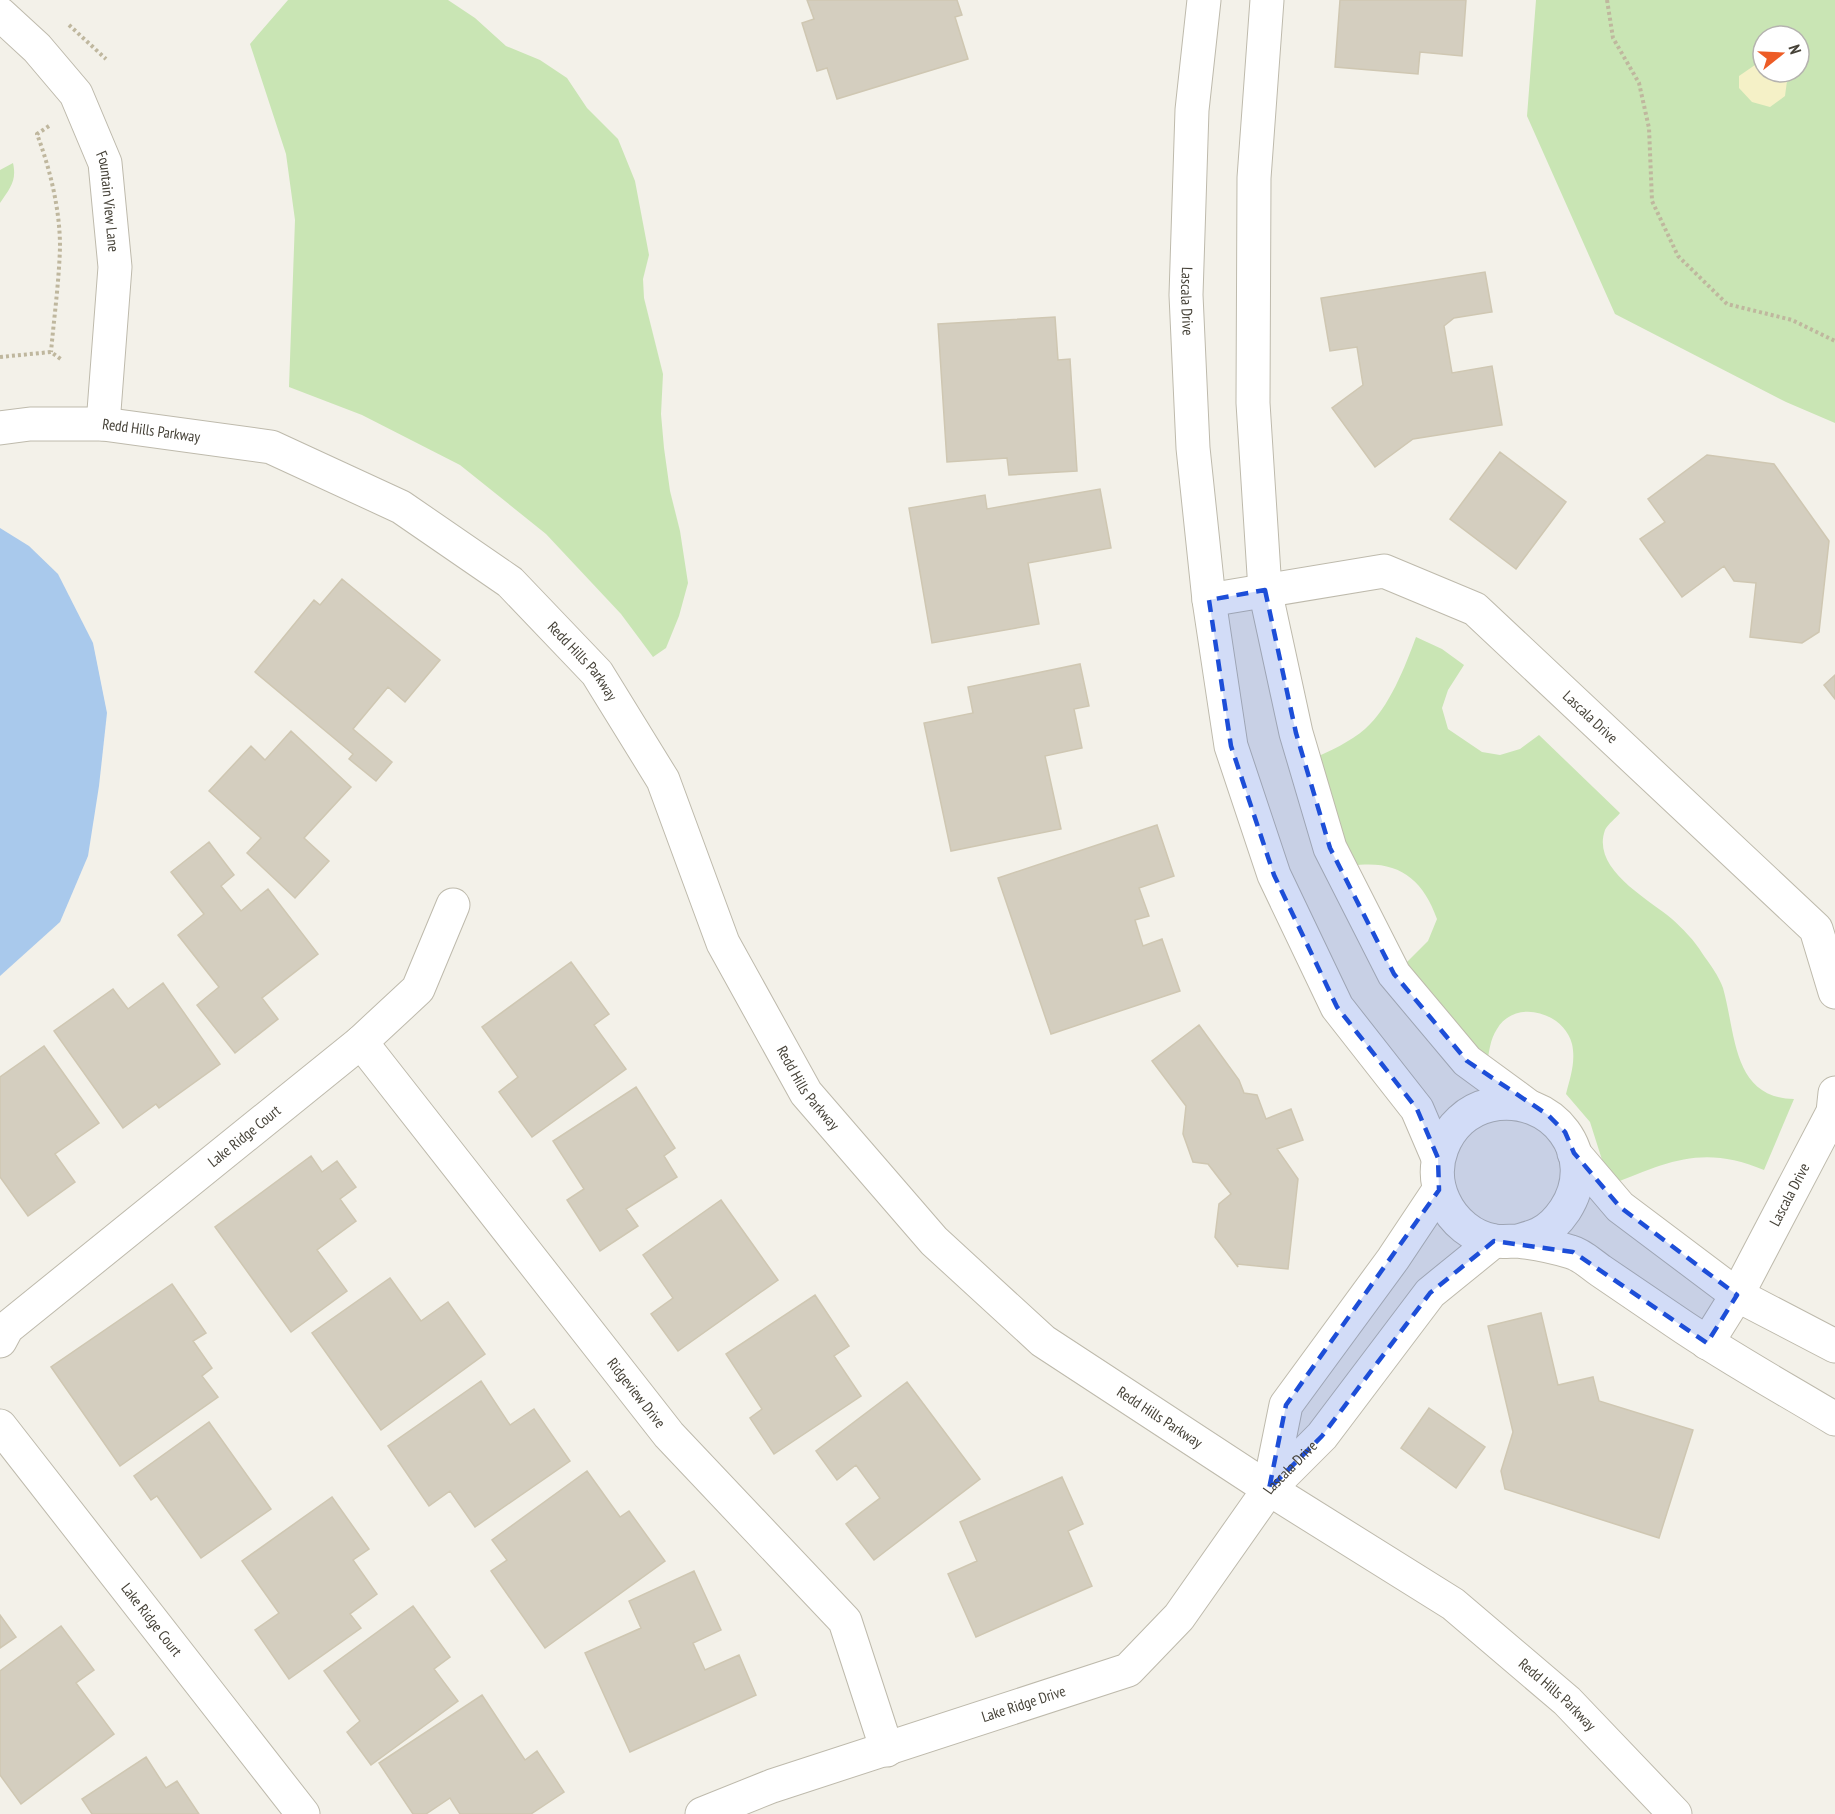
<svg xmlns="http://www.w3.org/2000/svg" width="1835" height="1814" viewBox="0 0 1835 1814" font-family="'PT Sans Narrow',sans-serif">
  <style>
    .green { fill: #c9e5b4; fill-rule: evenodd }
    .sand { fill: #f5f1c7 }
    .water { fill: #a9c9ec }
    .building { fill: #d4cebf; stroke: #cfc7b2; stroke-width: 1.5 }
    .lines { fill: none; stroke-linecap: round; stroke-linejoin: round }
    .minor-casing { stroke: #bebaac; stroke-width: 35 }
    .path { stroke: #bfb79e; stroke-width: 4; stroke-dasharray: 3 3; stroke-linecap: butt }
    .minor { stroke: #fff; stroke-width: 33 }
    .marked { fill: #1d4ed8; fill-opacity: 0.2; stroke: #1d4ed8; stroke-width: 4.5; stroke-dasharray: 12 8; stroke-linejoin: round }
    .labels { text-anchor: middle; stroke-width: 4.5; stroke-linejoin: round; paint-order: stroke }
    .street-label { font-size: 15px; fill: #464238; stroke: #fff }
  </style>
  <rect width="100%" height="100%" fill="#f3f1e9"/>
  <path class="green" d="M288 0H448L475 18 506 46 540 60 567 78 587 108 618 139 635 181 649 255 643 279 644 298 663 374 661 414 664 448 670 491 680 531 688 583 679 616 666 648 653 657 621 614 546 534 460 465 362 415 289 387 295 220 286 154 250 44Z
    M1536 0H1835V423L1786 402 1615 314 1527 116ZM1763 36H1799V72H1763Z
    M13 163C17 181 10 188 0 203V170Z
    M1416 637 1442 649 1464 665 1448 690 1442 708 1448 729 1482 752 1500 755 1520 749 1539 735 1620 813C1616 818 1608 824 1605 830 1591 869 1647 898 1672 919 1682 928 1695 941 1702 953 1709 963 1719 976 1723 988 1736 1033 1732 1098 1794 1099L1764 1170C1703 1144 1667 1162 1610 1185L1590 1122 1566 1094C1570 1078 1576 1062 1572 1044 1564 1012 1515 998 1497 1029 1490 1039 1489 1053 1487 1064L1404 965 1428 941 1437 919C1422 877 1396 859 1351 866L1312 759C1330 751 1350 742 1365 729 1389 708 1405 667 1416 637Z"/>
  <path class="sand" d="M1763 64V72H1784L1787 81 1785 96 1770 107 1752 102 1739 88V76L1755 65Z"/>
  <path class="water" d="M0 528 29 546 58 574 93 643 107 713 99 786 88 856 60 922 0 976Z"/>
  <path class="building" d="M807 0H957L962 15 955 17 968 59 837 99 827 68 817 71 802 23 814 19Z
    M1340 0H1466L1462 56 1420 52 1418 74 1335 67Z
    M1485 272 1492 312 1454 318 1444 326 1452 373 1492 366 1502 425 1413 439 1375 467 1332 408 1363 385 1357 347 1330 351 1321 298Z
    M1055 317 1058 360 1070 359 1077 471 1009 475 1007 458 947 462 938 324Z
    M1500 452 1566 502 1516 569 1450 519Z
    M1707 455 1774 464 1829 541 1819 632 1802 643 1750 637 1756 583 1734 581 1724 566 1682 597 1640 539 1665 522 1648 499Z
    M1100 489 1111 548 1028 563 1039 624 932 643 909 508 985 495 987 509Z
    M342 579 440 660 405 702 388 687 353 729 392 762 376 781 349 759 353 754 255 672 314 600 320 605Z
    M1080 664 1089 706 1074 709 1082 748 1045 756 1061 829 951 851 924 723 973 713 968 687Z
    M1835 675V699L1824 685Z
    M291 731 351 787 304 838 329 861 295 898 247 853 261 838 209 791 251 746 265 760Z
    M1157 825 1174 876 1139 888 1149 916 1135 920 1143 946 1162 939 1180 991 1051 1034 998 878Z
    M209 842 234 875 221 886 241 911 268 889 318 954 262 998 278 1019 235 1053 197 1005 219 987 178 935 204 914 171 872Z
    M571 962 609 1014 594 1025 626 1069 532 1137 499 1092 518 1077 482 1027Z
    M163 983 220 1064 159 1108 156 1104 123 1128 54 1031 113 989 128 1009Z
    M1199 1025 1239 1080 1244 1093 1257 1095 1266 1119 1291 1109 1303 1140 1277 1149 1298 1179 1288 1269 1237 1264 1238 1267 1215 1237 1219 1204 1231 1194 1208 1164 1193 1162 1183 1134 1186 1106 1152 1061Z
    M44 1046 99 1123 55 1154 75 1182 28 1216 0 1177V1077Z
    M636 1087 675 1148 664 1156 677 1177 626 1209 638 1226 600 1251 567 1200 584 1189 553 1141Z
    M311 1156 322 1172 337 1161 356 1187 340 1199 356 1221 317 1250 347 1291 291 1332 215 1227Z
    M721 1200 778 1280 678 1351 651 1314 673 1298 643 1255Z
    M390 1278 421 1321 448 1302 485 1354 381 1430 312 1333Z
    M172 1284 206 1333 193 1341 212 1368 202 1376 218 1397 120 1466 51 1367Z
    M815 1295 849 1346 834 1356 861 1396 774 1454 750 1418 762 1409 726 1354Z
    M1541 1313 1558 1385 1593 1377 1599 1401 1693 1430 1659 1538 1505 1489 1501 1471 1513 1432 1488 1326Z
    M481 1381 510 1425 534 1409 570 1461 475 1527 450 1491 429 1506 388 1446Z
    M907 1382 980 1479 874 1560 846 1524 880 1498 856 1465 837 1480 816 1451Z
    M1429 1408 1485 1447 1456 1488 1401 1448Z
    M209 1422 271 1509 201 1558 157 1496 151 1500 134 1476Z
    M587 1471 620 1517 629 1511 665 1561 545 1648 491 1571 507 1560 492 1540Z
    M1062 1477 1083 1524 1068 1531 1092 1586 976 1637 948 1574 977 1561 960 1522Z
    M332 1497 369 1549 353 1560 377 1594 350 1614 361 1628 289 1679 255 1630 279 1613 242 1561Z
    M694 1571 721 1630 693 1643 705 1670 739 1655 756 1695 630 1752 585 1653 641 1628 629 1601Z
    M413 1606 450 1657 434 1669 458 1701 371 1765 347 1732 360 1721 324 1671Z
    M0 1615 16 1637 0 1648Z
    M61 1626 94 1670 76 1683 114 1734 21 1804 0 1775V1671Z
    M482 1695 525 1760 537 1751 564 1792 531 1814H460L450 1798 426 1814H413L379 1763Z
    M146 1757 166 1788 177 1781 199 1814H92L82 1799Z"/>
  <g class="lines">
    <defs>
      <g id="minor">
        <path id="s1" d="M1204 0 1192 110 1186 295 1193 448 1209 600 1231 746 1274 875 1337 1007 1417 1109 1438 1158"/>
        <path d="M1267 0 1254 178 1253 403 1265 590 1296 733 1330 848 1394 974 1467 1061 1527 1105"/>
        <path id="s2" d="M0 14 37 48 76 94 105 163 115 267 103 424"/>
        <path id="s3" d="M0 428 30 424H103L271 447 401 507 510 582 597 673 663 780 723 943 806 1093 934 1241 1043 1341 1269 1489 1453 1604 1567 1701 1675 1814"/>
        <path id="s4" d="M1209 600 1384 571 1475 609 1816 929 1835 992"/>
        <path id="s5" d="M361 1042 669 1435 845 1621 887 1750"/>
        <path d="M1574 1153 1620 1207 1737 1295 1835 1346"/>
        <path d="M1518 1241C1525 1239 1533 1237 1539 1234 1550 1229 1559 1219 1565 1210 1601 1155 1552 1092 1490 1105 1467 1110 1450 1127 1442 1148 1435 1166 1436 1184 1444 1201 1453 1221 1473 1238 1495 1241 1503 1242 1510 1241 1518 1241 1535 1243 1555 1247 1571 1252 1582 1255 1592 1265 1601 1271 1626 1288 1651 1305 1676 1322 1727 1357 1782 1387 1835 1419"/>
        <path id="s6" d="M0 1341 7 1328 361 1042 418 989 453 905"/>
        <path id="s7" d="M1707 1343 1737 1295 1833 1112 1835 1093"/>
        <path id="s8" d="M0 1426 303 1814"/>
        <path d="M1269 1489 1286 1405 1393 1259 1439 1190"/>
        <path id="s9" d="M702 1814 772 1786 1128 1670 1179 1617 1269 1489 1322 1436 1430 1293 1494 1241"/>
      </g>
    </defs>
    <use href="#minor" class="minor-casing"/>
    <path class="path" d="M1607 0 1613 38 1639 83 1649 128 1652 201 1678 256 1727 304 1792 320 1835 341
      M69 25 106 59
      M49 126 37 134C50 169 60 209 60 247 59 282 54 318 51 352
      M0 357 51 352 62 360"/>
    <use href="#minor" class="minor"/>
  </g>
  <path class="marked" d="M1265 590 1296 733 1330 848 1394 974 1467 1061 1548 1115 1565 1132 1574 1153 1620 1207 1737 1295 1707 1343 1573 1252 1494 1241 1430 1293 1322 1436 1269 1489 1286 1405 1439 1190 1438 1158 1417 1109 1337 1007 1274 875 1231 746 1209 600Z"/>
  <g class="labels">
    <g class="street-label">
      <text dy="5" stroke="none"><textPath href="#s2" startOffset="224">Fountain View Lane</textPath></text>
      <text dy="5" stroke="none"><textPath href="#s1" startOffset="302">Lascala Drive</textPath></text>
      <text dy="5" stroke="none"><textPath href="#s3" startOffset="152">Redd Hills Parkway</textPath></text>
      <text dy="5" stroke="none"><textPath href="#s3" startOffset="656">Redd Hills Parkway</textPath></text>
      <text dy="5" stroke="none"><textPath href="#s4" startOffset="434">Lascala Drive</textPath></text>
      <text dy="5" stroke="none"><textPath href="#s3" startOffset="1142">Redd Hills Parkway</textPath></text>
      <text dy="5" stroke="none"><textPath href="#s6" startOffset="320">Lake Ridge Court</textPath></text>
      <text dy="5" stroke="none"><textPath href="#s7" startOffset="170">Lascala Drive</textPath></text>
      <text dy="5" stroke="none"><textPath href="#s5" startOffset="446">Ridgeview Drive</textPath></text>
      <text dy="5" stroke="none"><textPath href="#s3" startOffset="1628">Redd Hills Parkway</textPath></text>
      <text dy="5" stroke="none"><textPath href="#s9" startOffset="710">Lascala Drive</textPath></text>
      <text dy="5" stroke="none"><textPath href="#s8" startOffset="246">Lake Ridge Court</textPath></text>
      <text dy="5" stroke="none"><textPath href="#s3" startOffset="2114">Redd Hills Parkway</textPath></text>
      <text dy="5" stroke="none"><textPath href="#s9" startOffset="340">Lake Ridge Drive</textPath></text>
    </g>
  </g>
  <g transform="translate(1781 54) rotate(72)"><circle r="28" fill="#ffffff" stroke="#b5b3af" stroke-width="1.5"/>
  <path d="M0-4.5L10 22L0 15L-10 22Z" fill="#ed5c26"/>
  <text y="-9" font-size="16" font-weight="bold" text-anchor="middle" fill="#464238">N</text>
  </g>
</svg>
